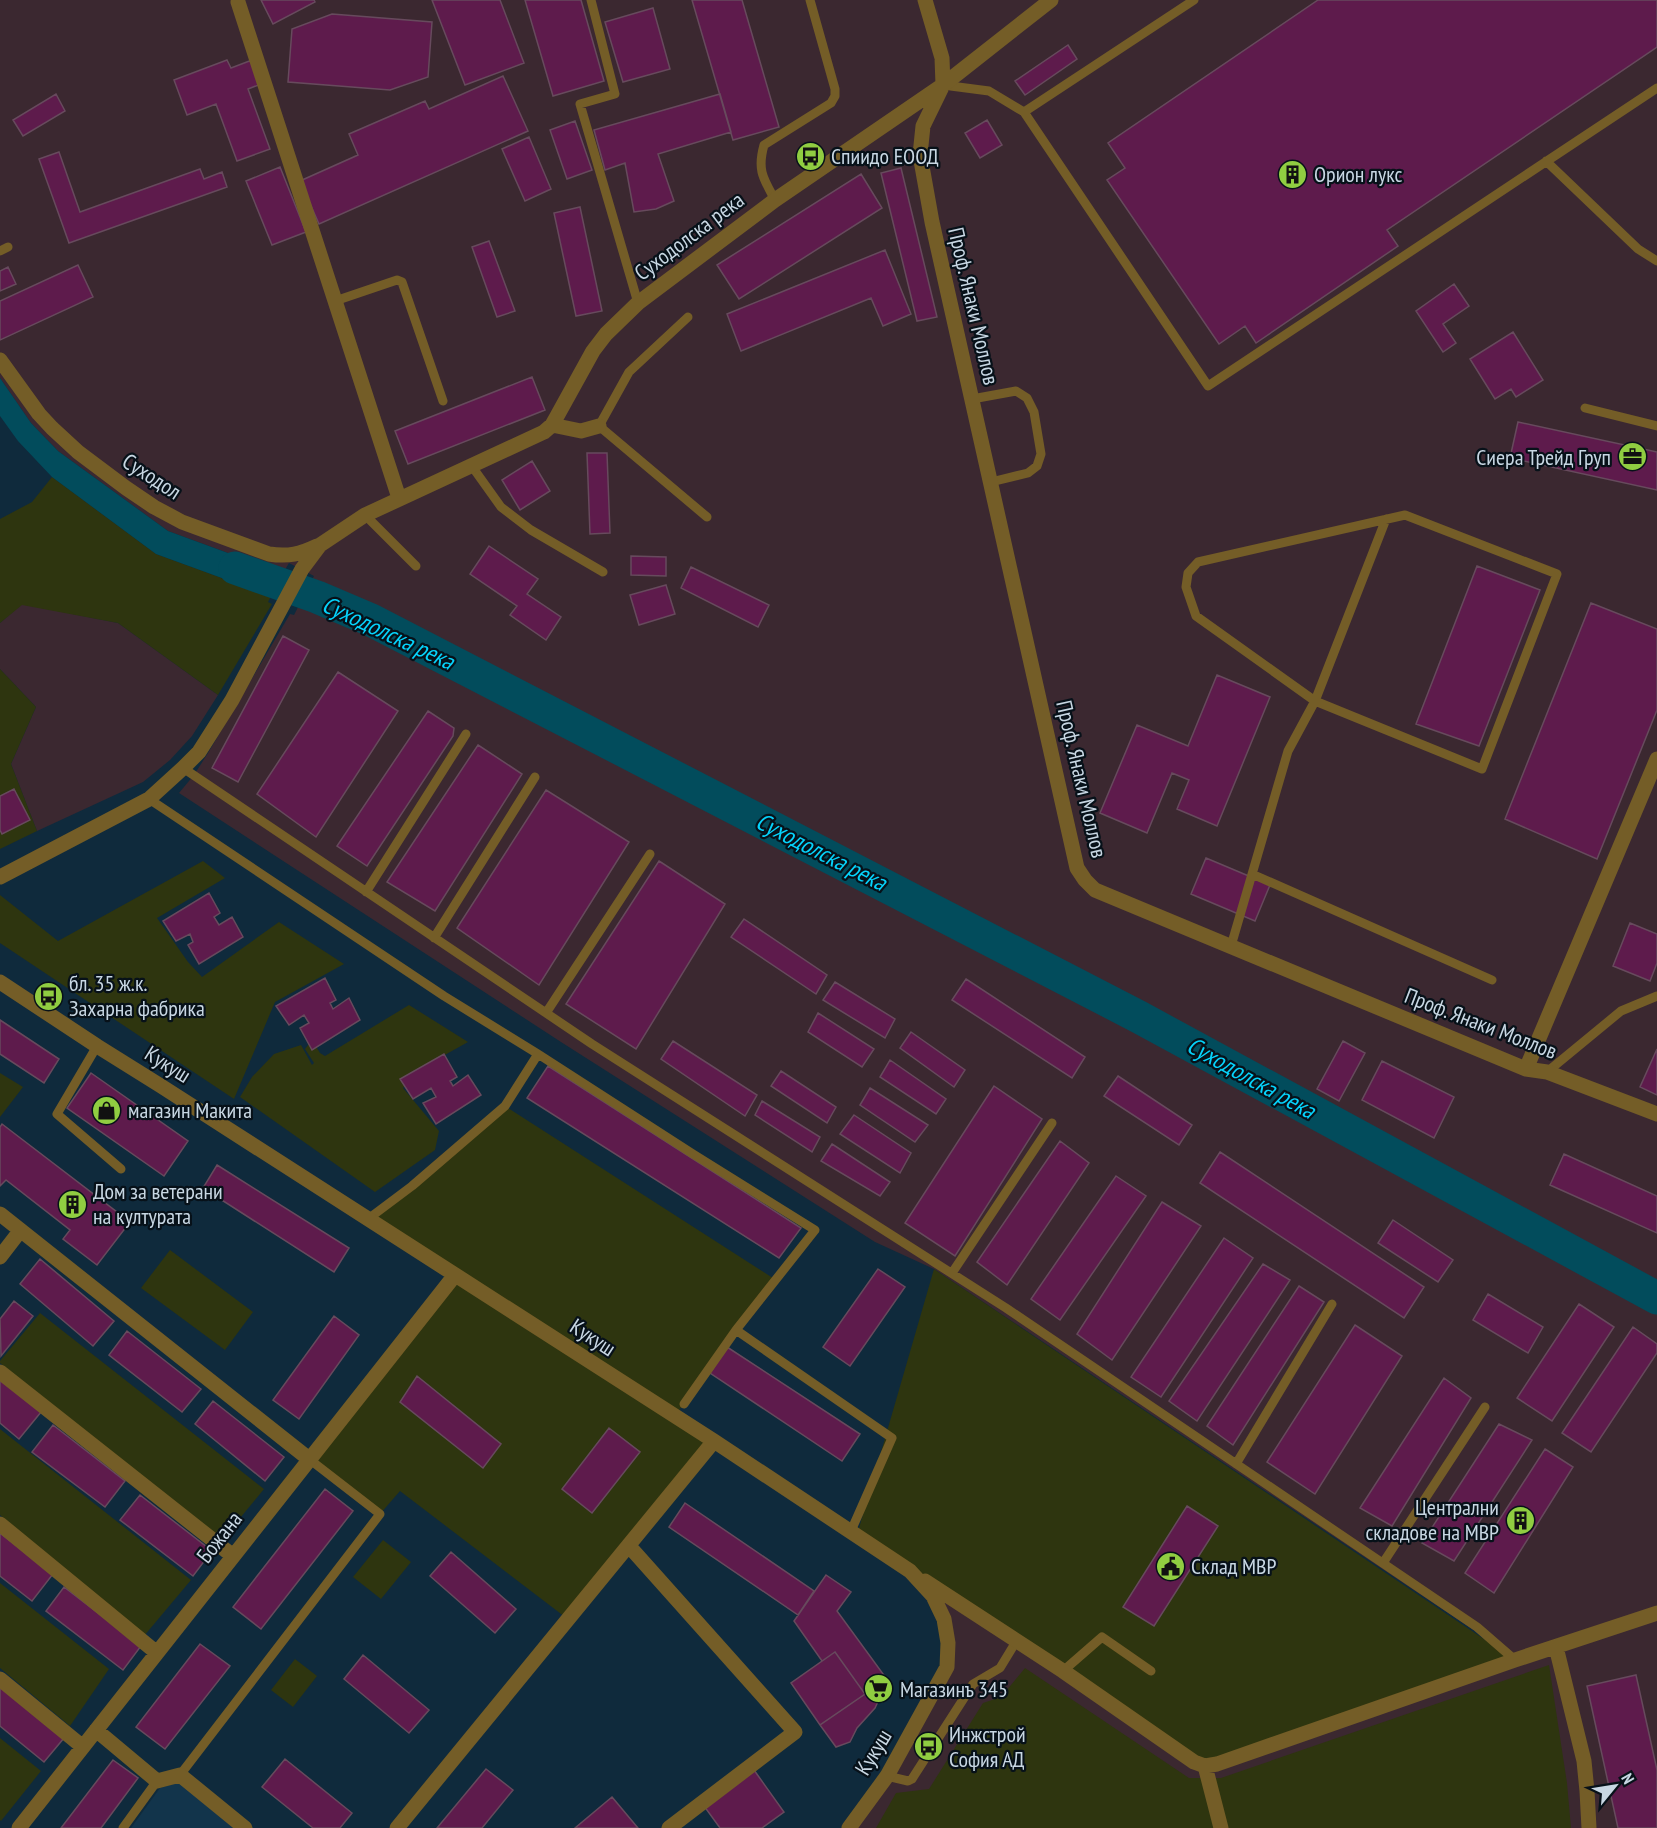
<svg xmlns="http://www.w3.org/2000/svg" width="1657" height="1828" viewBox="0 0 1657 1828" font-family="'PT Sans Narrow',sans-serif">
  <style>
    .industrial { fill: #3b2830 }
    .built { fill: #12344b }
    .green { fill: #2e350f }
    .water { fill: #024c5c }
    .lines { fill: none; stroke-linecap: round; stroke-linejoin: round }
    .river { stroke: #024c5c; stroke-width: 33 }
    .building { fill: #5e1b4c; stroke: #674a5d; stroke-width: 1.5 }
    .lane { stroke: #745d27; stroke-width: 9 }
    .street { stroke: #745d27; stroke-width: 15 }
    .labels { text-anchor: middle; stroke-width: 4.5; stroke-linejoin: round; paint-order: stroke }
    .poi-label { font-size: 22px; fill: #c8d7e3; stroke: #071119; text-anchor: start }
    .street-label { font-size: 22px; fill: #c8d7e3; stroke: #071119 }
    .water-label { font-size: 24px; font-style: italic; fill: #06d3fb; stroke: #071119 }
  </style>
  <rect width="100%" height="100%" fill="#0f2a3c"/>
  <path class="industrial" d="M0 0H1657V1828H849L947 1667 933 1596 1514 1660 1475 1631 934 1269 875 1242 561 1042 179 793 194 775 208 753 290 614 294 615 314 576 289 563 283 573 168 531 58 451 31 423 0 378Z
    M22 604 118 623 218 695 192 736 170 760 143 782 37 831 11 764 36 707 0 669V623Z"/>
  <path class="built" d="M181 1782 237 1828H131L160 1788Z"/>
  <path class="green" d="M52 477 156 554 271 596 268 602 272 604 218 695 118 623 22 605 0 623V519L32 502Z
    M0 669 36 707 11 764 37 831 0 849Z
    M203 861 225 878 157 918 188 962 202 977 279 922 344 964 275 1002 234 1099 0 943V895L58 941Z
    M409 1005 468 1042 418 1070 403 1088 439 1131 435 1150 375 1192 240 1097 252 1077 274 1054 301 1045 312 1065 314 1063 305 1049 312 1040 320 1053 325 1056Z
    M0 1073 23 1087 0 1117Z
    M505 1106 776 1280 736 1330 675 1416 714 1441 569 1620 400 1491 380 1514 309 1459 455 1275 368 1219Z
    M170 1250 253 1312 225 1350 141 1288Z
    M934 1269 1515 1660 1205 1766 857 1535Z
    M40 1313 264 1489 222 1540 0 1363V1361Z
    M0 1429 191 1580 144 1636 0 1515Z
    M383 1540 411 1562 381 1599 353 1577Z
    M0 1583 109 1669 70 1726 0 1668Z
    M295 1659 317 1676 293 1707 271 1690Z
    M1549 1665 1567 1783 1571 1828H876L896 1793 929 1789 983 1703 1001 1697 1025 1668 1189 1778H1221Z
    M0 1738 41 1771 1 1821 0 1820Z"/>
  <path class="water" d="M0 378 31 423 58 451 168 531 283 573 271 596 156 554 52 477 18 441 0 416Z"/>
  <g class="lines">
    <path class="river" d="M235 568 317 597 371 620 1139 1017 1657 1298"/>
  </g>
  <path class="building" d="M261 0H314L315 2 273 24Z
    M432 0H500L524 63 465 85Z
    M525 0H581L604 81 553 96Z
    M692 0H742L779 127 733 140Z
    M1318 0H1657V47L1387 230 1398 246 1256 343 1245 326 1219 344 1107 180 1125 168 1108 143Z
    M653 8 670 69 623 82 605 22Z
    M332 14 432 22 428 77 390 90 288 82 292 29Z
    M1068 45 1077 59 1025 95 1015 81Z
    M227 60 231 68 252 60 261 84 248 89 270 149 237 161 216 104 187 115 174 80Z
    M503 76 528 131 319 224 300 181 358 155 349 134 425 101 429 109Z
    M56 94 65 111 23 136 13 120Z
    M720 94 731 132 658 154 674 201 656 209 634 212 625 163 605 170 594 130Z
    M987 120 1002 145 980 158 965 133Z
    M575 121 592 170 567 179 550 130Z
    M529 137 551 189 525 201 502 149Z
    M59 152 80 212 200 169 204 179 222 172 227 187 69 243 39 159Z
    M280 167 306 232 272 245 246 181Z
    M901 168 937 317 917 321 881 173Z
    M861 174 882 208 739 299 717 265Z
    M580 207 602 311 576 316 554 213Z
    M489 241 515 311 497 317 472 247Z
    M885 250 911 314 883 326 871 298 741 351 727 314Z
    M78 265 93 297 0 340V301Z
    M8 267 16 284 0 291V271Z
    M1454 284 1469 306 1443 324 1456 343 1443 352 1416 311Z
    M1513 332 1543 380 1516 397 1511 389 1495 399 1470 359Z
    M532 377 545 410 408 464 395 431Z
    M1518 422 1657 452V490L1510 458Z
    M587 453H607L610 533 590 534Z
    M532 461 550 491 520 510 502 480Z
    M489 546 538 579 527 594 561 617 546 640 510 615 517 606 470 574Z
    M631 556 666 557V576L631 575Z
    M1477 566 1540 590 1479 746 1416 724Z
    M691 567 769 605 758 627 681 588Z
    M666 585 675 614 639 625 630 595Z
    M1591 603 1657 629V710L1597 859 1505 819Z
    M283 636 309 650 238 782 212 768Z
    M338 672 398 711 316 837 257 794Z
    M1217 675 1270 697 1217 826 1177 809 1189 780 1172 773 1147 833 1100 813 1137 725 1188 746Z
    M428 711 454 728 453 736 367 866 337 846Z
    M478 745 522 774 435 911 387 882Z
    M14 789 30 820 2 834 0 830V796Z
    M546 790 629 842 539 985 457 928Z
    M1206 858 1270 885 1255 921 1191 894Z
    M659 861 725 904 636 1049 566 1004Z
    M209 893 220 913 214 917 219 925 232 917 243 937 199 964 188 945 193 942 190 934 176 941 163 921Z
    M744 919 827 975 816 994 731 937Z
    M1630 923 1657 934V963L1650 981 1613 966Z
    M325 978 336 1000 330 1003 333 1009 349 998 360 1020 312 1050 300 1028 309 1023 304 1015 289 1025 276 1006Z
    M966 979 1085 1057 1072 1078 952 1000Z
    M835 982 895 1019 885 1038 823 1000Z
    M818 1013 874 1049 862 1067 808 1032Z
    M0 1020 59 1059 44 1083 0 1054Z
    M911 1032 965 1070 954 1087 900 1048Z
    M673 1041 757 1095 745 1116 661 1059Z
    M1343 1041 1365 1053 1339 1101 1317 1089Z
    M1657 1049V1095L1640 1087Z
    M444 1054 457 1077 450 1081 453 1086 468 1075 481 1095 436 1124 423 1103 436 1097 431 1088 413 1099 400 1079Z
    M890 1060 946 1099 936 1114 880 1077Z
    M1382 1061 1454 1097 1434 1138 1362 1100Z
    M548 1066 801 1228 779 1258 527 1098Z
    M781 1071 836 1107 827 1123 771 1086Z
    M91 1073 188 1141 164 1176 67 1108Z
    M1118 1076 1192 1125 1179 1145 1104 1096Z
    M994 1086 1042 1119 955 1256 905 1223Z
    M870 1088 928 1125 915 1142 860 1105Z
    M762 1101 820 1137 812 1152 755 1115Z
    M854 1115 911 1153 900 1173 840 1134Z
    M2 1124 130 1222 97 1265 63 1239 70 1230 6 1180 0 1186V1127Z
    M1060 1141 1089 1163 1007 1285 977 1262Z
    M832 1144 890 1182 880 1196 821 1161Z
    M1220 1152 1424 1287 1404 1318 1200 1183Z
    M1564 1154 1657 1196V1233L1550 1185Z
    M217 1165 349 1248 334 1272 203 1188Z
    M1116 1176 1146 1196 1060 1320 1031 1299Z
    M1162 1202 1201 1226 1112 1360 1077 1334Z
    M1393 1220 1453 1260 1438 1282 1378 1243Z
    M1224 1238 1253 1258 1161 1397 1131 1377Z
    M40 1259 114 1321 93 1346 20 1284Z
    M1263 1264 1290 1280 1197 1421 1169 1401Z
    M878 1269 905 1287 850 1366 823 1347Z
    M1299 1286 1324 1302 1233 1445 1207 1426Z
    M1488 1294 1543 1327 1528 1353 1473 1320Z
    M14 1301 33 1316 1 1356 0 1319Z
    M1579 1304 1614 1327 1552 1421 1517 1398Z
    M334 1316 359 1335 299 1419 273 1400Z
    M1355 1325 1402 1356 1315 1494 1267 1462Z
    M1633 1327 1657 1344V1353L1591 1452 1562 1433Z
    M127 1331 201 1389 182 1412 109 1355Z
    M727 1347 860 1434 842 1461 710 1373Z
    M417 1376 501 1444 483 1468 400 1402Z
    M0 1378 41 1412 19 1439 0 1423Z
    M1444 1378 1471 1398 1392 1526 1360 1508Z
    M213 1401 284 1457 265 1481 195 1424Z
    M1499 1424 1532 1440 1454 1561 1422 1543Z
    M53 1425 125 1481 105 1507 32 1452Z
    M609 1428 640 1452 592 1513 562 1489Z
    M1545 1449 1573 1467 1494 1593 1465 1573Z
    M325 1489 353 1511 261 1629 233 1607Z
    M140 1495 212 1551 193 1576 120 1520Z
    M685 1503 814 1591 798 1615 669 1527Z
    M1187 1506 1218 1526 1154 1626 1123 1607Z
    M0 1533 53 1574 32 1601 0 1576Z
    M451 1552 516 1609 495 1633 430 1576Z
    M826 1575 851 1592 837 1611 886 1678 877 1684 881 1695 875 1708 857 1728 850 1742 836 1747 820 1725 865 1694 835 1652 822 1661 794 1621Z
    M64 1587 141 1646 123 1670 46 1611Z
    M200 1644 230 1666 165 1749 136 1727Z
    M835 1652 865 1694 820 1725 791 1683Z
    M363 1655 429 1710 409 1733 344 1679Z
    M1636 1675 1657 1770V1828H1618L1587 1686Z
    M0 1685 64 1738 44 1762 0 1726Z
    M285 1759 352 1813 340 1828H313L262 1787Z
    M113 1760 138 1778 101 1828H61Z
    M486 1769 513 1790 482 1828H437Z
    M754 1770 784 1812 762 1828H720L704 1806Z
    M612 1797 638 1828H575Z"/>
  <g class="lines">
    <path class="lane" d="M591 0 615 94 580 104 638 303
      M943 85 989 91 1024 112 1208 386 1657 88
      M1024 112 1194 0
      M1546 161 1638 249 1657 261
      M775 200C763 178 757 170 764 145L831 103 835 96V89L810 0
      M0 251 8 247
      M335 301 397 280 402 282 443 401
      M688 317 629 372 599 426 707 517
      M972 399 1016 391 1027 398 1034 412 1041 454 1037 466 1028 473 991 482
      M1585 408 1657 426
      M471 465 501 507 531 530 603 572
      M365 515 416 566
      M183 768 592 1044 1006 1308 1477 1627 1515 1660
      M149 799 444 996 538 1054 693 1154 815 1230 736 1330 684 1404
      M1252 874 1492 980
      M366 892 466 734
      M434 938 535 777
      M1231 946 1288 751 1315 701 1482 769 1557 574 1405 515 1198 562 1188 573 1186 587 1196 616 1315 701 1386 519
      M546 1013 650 854
      M97 1046 57 1114 121 1169
      M1547 1072 1621 1011 1657 996
      M368 1219 412 1186 505 1106 538 1054
      M952 1273 1052 1123
      M736 1330 892 1438 851 1531
      M1236 1464 1332 1304
      M1383 1563 1485 1407
      M1063 1671 1102 1637 1151 1671
      M180 1775 380 1514 309 1459
      M887 1776 908 1781 912 1779 973 1684 1000 1668 1017 1640
      M123 1828 157 1781"/>
    <path class="street" d="M925 0 942 58 943 85 923 126 920 155 932 222 1077 868 1085 880 1095 890 1526 1069 1547 1072 1657 1114
      M238 2 399 498
      M0 360 39 414 52 428 78 452 126 488 154 507 182 522 269 554C289 557 300 554 317 546
      M552 425 581 431 599 426
      M0 877 149 799 183 768 199 752 232 700 302 569 320 545 365 515 544 432 552 425 556 418 593 351 606 334 638 303 775 200 943 85 1051 0
      M0 982 97 1046 161 1086 714 1441 910 1571 933 1596 944 1619 948 1643 947 1667 887 1776 849 1828
      M1526 1069 1657 759
      M0 1214 309 1459
      M0 1257 20 1231
      M0 1372 233 1556
      M0 1524 157 1653
      M629 1546 795 1732 669 1828
      M925 1581 1063 1671 1194 1762 1205 1766 1217 1764 1515 1660 1657 1613
      M1556 1647 1584 1761 1587 1791 1589 1828
      M0 1679 83 1747
      M96 1730 157 1781 180 1775 245 1828
      M1205 1766 1221 1828
      M19 1828 455 1275
      M397 1828 714 1441"/>
  </g>
  <defs>
    <symbol id="bus-disc" viewBox="-11 -11 22 22"><circle r="9.5" fill="#90cd41" stroke="#071119"/><path d="M-5-6H5V4H4V6H2V4H-2V6H-4V4H-5ZM-3.5-4V0h7V-4ZM-3.5 1.2v1.5H-2V1.2ZM2 1.2v1.5H3.5V1.2Z" fill="#111"/></symbol>
    <symbol id="building-disc" viewBox="-11 -11 22 22"><circle r="9.5" fill="#90cd41" stroke="#071119"/><path d="M-4-6H4V6H1V3H-1V6H-4ZM-2.5-4.3h1.7v1.8h-1.7ZM.8-4.3h1.7v1.8H.8ZM-2.5-1h1.7V.8h-1.7ZM.8-1h1.7V.8H.8Z" fill="#111"/></symbol>
    <symbol id="office-disc" viewBox="-11 -11 22 22"><circle r="9.5" fill="#90cd41" stroke="#071119"/><path d="M-6-3h4V-5.5h4V-3h4V5H-6ZM-1-4.5V-3h2v-1.5ZM-6 0V1H6V0Z" fill="#111"/></symbol>
    <symbol id="shop-disc" viewBox="-11 -11 22 22"><circle r="9.5" fill="#90cd41" stroke="#071119"/><path d="M-5-2.5h2.3a2.7 3.5 0 0 1 5.4 0H5L5.5 6h-11ZM-1.5-2.5h3a1.5 2.3 0 0 0-3 0Z" fill="#111"/></symbol>
    <symbol id="civic-disc" viewBox="-11 -11 22 22"><circle r="9.5" fill="#90cd41" stroke="#071119"/><path d="M-.6-6.5H3V-4.5H.6V-3L4-1V1h2V6H-6V1h2V-1L-.6-3ZM-1.2 2.5V6h2.4V2.5Z" fill="#111"/></symbol>
    <symbol id="supermarket-disc" viewBox="-11 -11 22 22"><circle r="9.5" fill="#90cd41" stroke="#071119"/><path d="M-6-5.5h2.5l.6 2H6L4.5 2H-2.5L-4.4-4H-6ZM-1.5 3.2a1.3 1.3 0 1 0 .1 0ZM3 3.2a1.3 1.3 0 1 0 .1 0Z" fill="#111"/></symbol>
  </defs>
  <g fill-rule="evenodd">
    <use href="#bus-disc" x="794" y="140" width="33" height="33"/>
    <use href="#building-disc" x="1276" y="158" width="33" height="33"/>
    <use href="#office-disc" x="1616" y="440" width="33" height="33"/>
    <use href="#bus-disc" x="32" y="980" width="33" height="33"/>
    <use href="#shop-disc" x="90" y="1094" width="33" height="33"/>
    <use href="#building-disc" x="56" y="1188" width="33" height="33"/>
    <use href="#building-disc" x="1504" y="1504" width="33" height="33"/>
    <use href="#civic-disc" x="1154" y="1550" width="33" height="33"/>
    <use href="#supermarket-disc" x="862" y="1672" width="33" height="33"/>
    <use href="#bus-disc" x="912" y="1730" width="33" height="33"/>
  </g>
  <g class="labels">
    <g class="poi-label">
      <text x="831" y="164">Спиидо ЕООД</text>
      <text x="1314" y="182">Орион лукс</text>
      <text x="1611" y="465" text-anchor="end">Сиера Трейд Груп</text>
      <text x="69" y="991">бл. 35 ж.к.<tspan x="69" dy="25">Захарна фабрика</tspan></text>
      <text x="128" y="1118">магазин Макита</text>
      <text x="93" y="1199">Дом за ветерани<tspan x="93" dy="25">на културата</tspan></text>
      <text x="1499" y="1515" text-anchor="end">Централни<tspan x="1499" dy="25">складове на МВР</tspan></text>
      <text x="1191" y="1574">Склад МВР</text>
      <text x="900" y="1697">Магазинъ 345</text>
      <text x="949" y="1742">Инжстрой<tspan x="949" dy="25">София АД</tspan></text>
    </g>
    <g class="street-label">
      <text transform="translate(689 236) rotate(-37)" y="8">Суходолска река</text>
      <text transform="translate(974 306) rotate(77)" y="8">Проф. Янаки Моллов</text>
      <text transform="translate(152 476) rotate(33)" y="8">Суходол</text>
      <text transform="translate(1082 779) rotate(77)" y="8">Проф. Янаки Моллов</text>
      <text transform="translate(1481 1023) rotate(21)" y="8">Проф. Янаки Моллов</text>
      <text transform="translate(168 1064) rotate(32)" y="8">Кукуш</text>
      <text transform="translate(593 1337) rotate(33)" y="8">Кукуш</text>
      <text transform="translate(219 1537) rotate(-52)" y="8">Божана</text>
      <text transform="translate(873 1752) rotate(-59)" y="8">Кукуш</text>
    </g>
    <g class="water-label">
      <text transform="translate(388 633) rotate(25)" y="8">Суходолска река</text>
      <text transform="translate(821 852) rotate(27)" y="8">Суходолска река</text>
      <text transform="translate(1251 1078) rotate(29)" y="8">Суходолска река</text>
    </g>
  </g>
  <g transform="translate(1615 1786) rotate(60)" stroke="#071119" stroke-width="4.5" paint-order="stroke">
  <path d="M0-4.5L10 22L0 15L-10 22Z" fill="#c8d7e3"/>
  <text y="-9" font-size="16" font-weight="bold" text-anchor="middle" fill="#c8d7e3">N</text>
  </g>
</svg>
